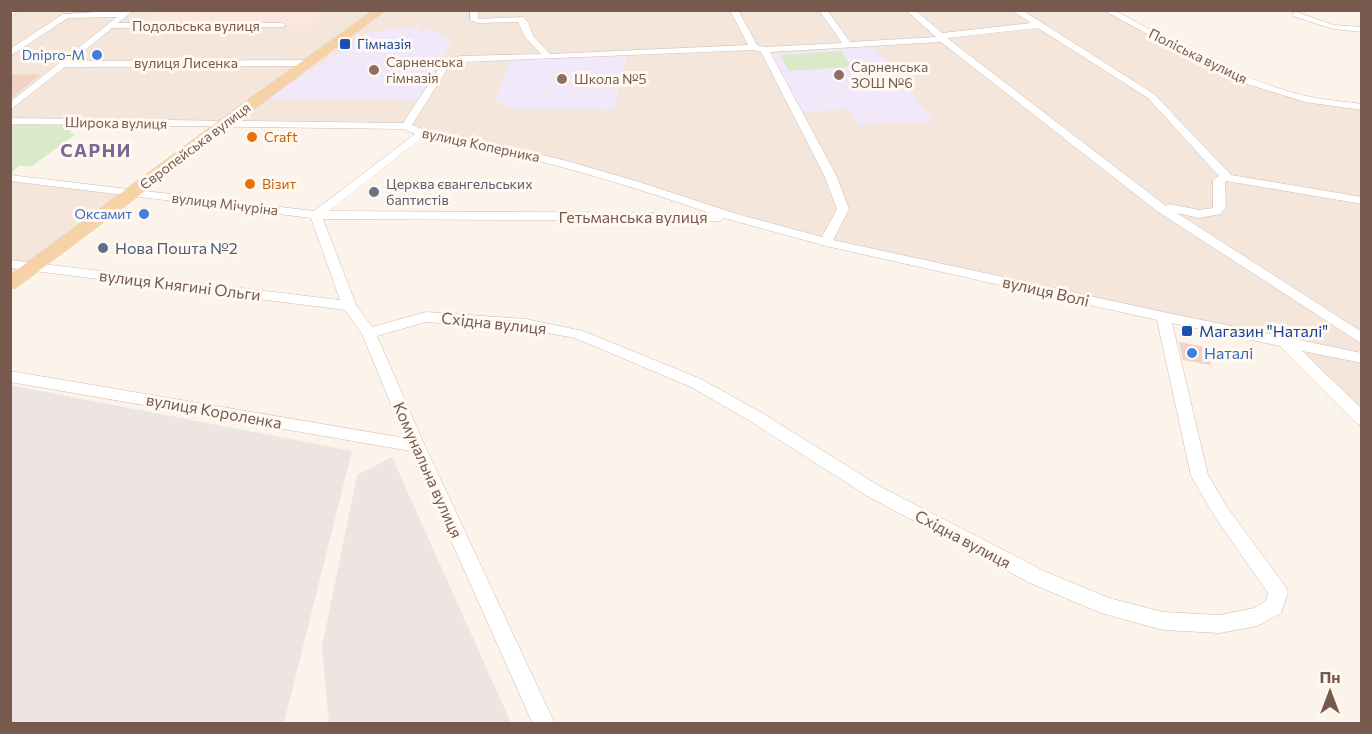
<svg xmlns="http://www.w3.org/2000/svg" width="1372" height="734" viewBox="0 0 1372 734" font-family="Commissioner,sans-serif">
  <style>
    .residential { fill: #f4e6da }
    .commercial { fill: #fce6e0 }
    .industrial { fill: #ece5e1 }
    .education { fill: #f1e8f9 }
    .green { fill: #daeac9 }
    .building { fill: #f1d2c4 }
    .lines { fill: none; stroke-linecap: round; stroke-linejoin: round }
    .minor-casing { stroke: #cfbbb0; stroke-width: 1 }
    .major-casing { stroke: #d9d1cd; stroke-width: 1 }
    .minor { fill: #fff; fill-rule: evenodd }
    .major { fill: #f8d2a7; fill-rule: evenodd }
    .transit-dot { fill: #1a4fb4; stroke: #fff9f2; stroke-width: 2 }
    .shop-dot { fill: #3f7fe0; stroke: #fff9f2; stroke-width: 2 }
    .education-dot { fill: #8d6e63; stroke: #fff9f2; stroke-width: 2 }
    .food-dot { fill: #e8710a; stroke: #fff9f2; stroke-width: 2 }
    .worship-dot { fill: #6b7280; stroke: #fff9f2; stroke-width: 2 }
    .service-dot { fill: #5c6f8a; stroke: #fff9f2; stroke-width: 2 }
    .labels { text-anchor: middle; stroke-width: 6; stroke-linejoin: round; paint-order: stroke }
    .far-street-label { font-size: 14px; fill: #78594e; stroke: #fff9f2 }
    .far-transit-label { font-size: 14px; fill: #164399; stroke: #fff9f2; text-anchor: start }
    .far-shop-label { font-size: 14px; fill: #366cbe; stroke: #fff9f2; text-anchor: end }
    .far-education-label { font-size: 14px; fill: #785e54; stroke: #fff9f2; text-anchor: start }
    .far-food-label { font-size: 14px; fill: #c56008; stroke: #fff9f2; text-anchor: start }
    .far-worship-label { font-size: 14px; fill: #5b616d; stroke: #fff9f2; text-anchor: start }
    .street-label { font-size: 16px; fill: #78594e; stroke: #fff9f2 }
    .service-label { font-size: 16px; fill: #4e5e75; stroke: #fff9f2; text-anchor: start }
    .transit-label { font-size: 16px; fill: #164399; stroke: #fff9f2; text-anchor: start }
    .shop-label { font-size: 16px; fill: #366cbe; stroke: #fff9f2; text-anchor: start }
    .far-district-label { font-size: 18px; font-weight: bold; letter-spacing: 1.5px; fill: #806693; stroke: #fff9f2 }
  </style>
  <rect width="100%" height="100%" fill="#fcf4eb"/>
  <path class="residential" d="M10 11H1107L1221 71 1278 92 1361 107V419L1284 343 826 242 632 183 406 126 11 121Z
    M11 178 133 193 11 284Z"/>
  <path class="commercial" d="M156 11H325L316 26 141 24Z"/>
  <path class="industrial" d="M10 385 352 451 284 723H11Z
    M392 457 511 723H329L322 647 357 475Z"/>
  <path class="education" d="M422 26 418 31 434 30 452 41 420 100 269 99 366 33Z
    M873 46 934 121 859 125 849 109 801 112 769 54Z
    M627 56 614 110 513 109 495 100 511 59Z"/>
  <path class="green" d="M841 51 852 67 789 71 780 55Z
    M11 125H77L69 133 76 134 32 166H19L11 173Z"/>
  <path class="building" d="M41 74 10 99V75Z
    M1179 342 1206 347 1211 365 1183 360Z"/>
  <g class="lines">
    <defs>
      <path id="minor" d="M10 10H21L10 16Z
        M134 10 118 23H282L286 25 282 27 112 28 72 61 308 60 313 63 308 66 65 67 10 110V102L117 17 68 18 10 56V49L63 14Z
        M470 10H478V19L523 17 528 22 533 36 550 54 748 45 730 10H738L757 45 764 47 842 43 819 10H827L850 42 936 37 906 10H915L942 33 1031 23 1012 10H1022L1154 94 1231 175 1362 197V204L1227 181 1225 182 1226 206 1221 214 1199 218 1177 213 1362 332V344L1157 211 941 42 770 52 836 175 849 209 833 240 1163 312 1362 353V363L1302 351 1362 409V425L1356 423 1280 346 1172 323 1208 475 1227 507 1285 586 1288 592 1281 613 1257 626 1220 633 1163 630 1101 613 1030 583 869 497 750 421 691 387 575 338 526 329 426 322 377 336 425 446 555 724H533L411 451 10 382V371L405 438 362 334 345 310 10 268V260L340 300 311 218 10 181V175L314 211 415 134 404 129 10 124V118L403 123 442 64 460 56 541 54 525 37 518 22 478 23 470 20ZM1038 28 1148 98 1219 176 1213 180V208L1199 210 1170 204 1166 206 947 38ZM754 50 761 52 824 175 837 209 822 237 737 214 636 181 567 161 475 139 425 130 412 125 448 68 462 62ZM424 136C522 153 616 181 710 213L329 211ZM724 218 826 246 1157 320 1191 476 1215 517 1268 593 1266 601 1254 608 1220 615 1163 612 1109 598 1044 571 881 487 762 413 701 379 583 331 526 319 426 312 372 327 356 305 323 219 719 221Z
        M1103 10H1114C1175 43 1235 78 1302 95 1322 100 1342 101 1362 104V110L1305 102 1244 83 1197 61Z
        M1296 12 1334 25 1362 27V32L1333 29 1293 16 1292 14Z"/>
      <path id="major" d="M374 10H386L16 288 10 289V275L217 122Z"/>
    </defs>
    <use href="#minor" class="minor-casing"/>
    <use href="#major" class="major-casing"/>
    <use href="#minor" class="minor"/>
    <use href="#major" class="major"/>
  </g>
  <g class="transit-dot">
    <rect x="339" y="38" width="12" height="12" rx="3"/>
    <rect x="1181" y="325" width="12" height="12" rx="3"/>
  </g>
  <g class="shop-dot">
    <circle cx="97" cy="55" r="6"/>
    <circle cx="144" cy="214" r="6"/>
    <circle cx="1192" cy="353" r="6"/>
  </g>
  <g class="education-dot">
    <circle cx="374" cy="70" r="6"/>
    <circle cx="839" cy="75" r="6"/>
    <circle cx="562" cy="79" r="6"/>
  </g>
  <g class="food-dot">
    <circle cx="252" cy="137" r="6"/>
    <circle cx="250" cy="184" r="6"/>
  </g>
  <circle class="worship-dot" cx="374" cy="192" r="6"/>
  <circle class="service-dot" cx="103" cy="248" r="6"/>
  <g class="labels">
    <g class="far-street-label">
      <text x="196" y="31">Подольська вулиця</text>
      <text transform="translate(1198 56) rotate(26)" y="5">Поліська вулиця</text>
      <text x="186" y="68">вулиця Лисенка</text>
      <text transform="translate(116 123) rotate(1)" y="5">Широка вулиця</text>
      <text transform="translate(481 145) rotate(12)" y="5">вулиця Коперника</text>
      <text transform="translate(195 146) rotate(-37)" y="5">Європейська вулиця</text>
      <text transform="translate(225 204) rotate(7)" y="5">вулиця Мічуріна</text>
    </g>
    <g class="far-transit-label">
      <text x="357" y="49">Гімназія</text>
    </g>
    <g class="far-shop-label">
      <text x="85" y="60">Dnipro-M</text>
      <text x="132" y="219">Оксамит</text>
    </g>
    <g class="far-education-label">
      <text x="386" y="67">Сарненська<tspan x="386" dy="16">гімназія</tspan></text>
      <text x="851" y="72">Сарненська<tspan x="851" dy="16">ЗОШ №6</tspan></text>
      <text x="574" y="84">Школа №5</text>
    </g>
    <g class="far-food-label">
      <text x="264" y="142">Craft</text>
      <text x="262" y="189">Візит</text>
    </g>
    <g class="far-worship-label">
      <text x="386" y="189">Церква євангельських<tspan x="386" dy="16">баптистів</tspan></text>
    </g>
    <g class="street-label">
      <text x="633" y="223">Гетьманська вулиця</text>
      <text transform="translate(180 285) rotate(7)" y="6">вулиця Княгині Ольги</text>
      <text transform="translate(1046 291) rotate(13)" y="6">вулиця Волі</text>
      <text transform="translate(494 323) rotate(6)" y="6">Східна вулиця</text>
      <text transform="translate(214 411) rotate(10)" y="6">вулиця Короленка</text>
      <text transform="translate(428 470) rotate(66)" y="6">Комунальна вулиця</text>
      <text transform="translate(963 539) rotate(28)" y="6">Східна вулиця</text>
    </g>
    <g class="service-label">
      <text x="115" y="254">Нова Пошта №2</text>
    </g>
    <g class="transit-label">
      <text x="1199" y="337">Магазин "Наталі"</text>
    </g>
    <g class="shop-label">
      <text x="1204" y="359">Наталі</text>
    </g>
    <g class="far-district-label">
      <text x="96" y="157">САРНИ</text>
    </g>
  </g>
  <rect width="1372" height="734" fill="none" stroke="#78594e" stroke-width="24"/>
  <g transform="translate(1330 692)" stroke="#fff9f2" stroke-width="4.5" paint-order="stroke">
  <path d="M0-4.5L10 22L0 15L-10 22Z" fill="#78594e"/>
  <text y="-9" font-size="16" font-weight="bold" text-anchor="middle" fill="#78594e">Пн</text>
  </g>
</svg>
